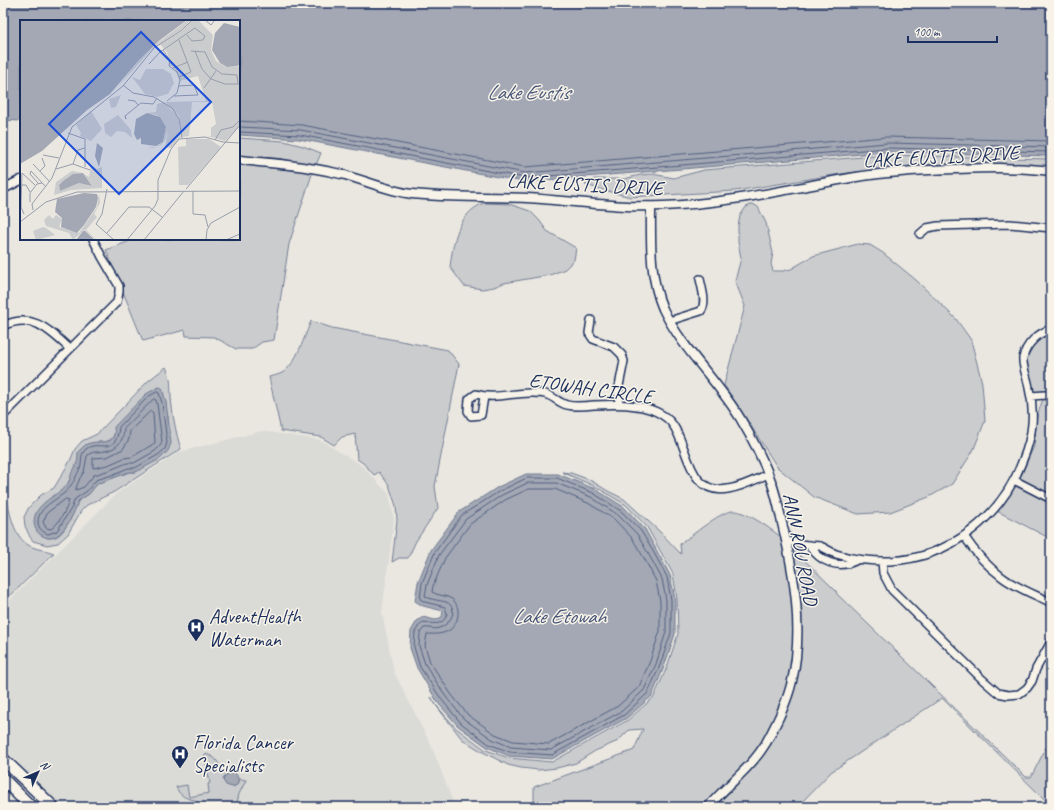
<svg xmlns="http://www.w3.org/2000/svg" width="1054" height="810" viewBox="0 0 1054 810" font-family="Caveat,sans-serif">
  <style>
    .built { fill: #dadad6 }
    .green { fill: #cbcccd; stroke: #737e96; fill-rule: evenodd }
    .water { fill: #a3a8b4; stroke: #6d7892 }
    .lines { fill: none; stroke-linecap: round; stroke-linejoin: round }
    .shore { stroke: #515f80; stroke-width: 1 }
    .minor-casing { stroke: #1b2f5e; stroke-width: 10 }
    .tertiary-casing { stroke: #1b2f5e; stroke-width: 11 }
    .primary-casing { stroke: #1b2f5e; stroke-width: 14 }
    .minor { stroke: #f7f3e8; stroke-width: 7 }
    .tertiary { stroke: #f7f3e8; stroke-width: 8 }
    .primary { stroke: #f7f3e8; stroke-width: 11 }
    .labels { text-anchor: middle; stroke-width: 3; stroke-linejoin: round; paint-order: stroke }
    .street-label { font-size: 20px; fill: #1b2f5e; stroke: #f7f3e8 }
    .poi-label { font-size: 20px; fill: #1b2f5e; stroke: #f7f3e8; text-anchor: start }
    .water-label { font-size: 21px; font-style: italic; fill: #445378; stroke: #f7f3e8 }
    .inset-road { fill: none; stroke: #979dac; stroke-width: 1 }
    .view { fill: #1d4ed8; fill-opacity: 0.15; stroke: #1d4ed8; stroke-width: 2 }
    .inset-edge { fill: none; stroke: #1b2f5e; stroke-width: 2 }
  </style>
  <rect width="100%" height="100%" fill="#eae7e0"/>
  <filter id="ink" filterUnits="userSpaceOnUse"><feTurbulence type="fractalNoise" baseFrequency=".025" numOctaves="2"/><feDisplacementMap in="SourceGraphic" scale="8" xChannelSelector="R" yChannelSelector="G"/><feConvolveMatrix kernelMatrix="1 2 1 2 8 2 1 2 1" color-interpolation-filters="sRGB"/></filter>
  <g filter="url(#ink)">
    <path class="built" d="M262 431 320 440 361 465 389 494 394 520 382 612 394 672 431 745 455 807H61L27 774 18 762 3 748V607L117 493 179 452Z"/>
    <path class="green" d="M239 138 284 141 303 146 321 153 316 165 239 156Z
      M887 155 1051 159V167L949 164 920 165 840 174 735 191 630 197 585 185 594 179H624L640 175 652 174 674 178 704 170Z
      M239 163 313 171 289 244 274 340 262 342 252 349H236L214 337 186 336 185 330 143 341 106 250 130 241V239H239Z
      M484 203 509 204 530 211 539 220 547 231 576 248 574 260 565 269 550 275 504 283 494 287 482 289 464 286 450 267C453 242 458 213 484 203Z
      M753 204 758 207 766 223 773 253 771 264 773 271H783L791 269 813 256 858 244 870 245 883 253 916 280 956 319 971 340 982 383 985 421 973 451 952 484 929 497 890 512 858 514 814 497 777 467 746 418 724 385 745 306 735 281 741 258 738 242V226L740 216 746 207Z
      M311 321 332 328 448 350 459 364 435 486 438 508 416 541 408 558H399L392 562 397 520 396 506 389 485 379 472 374 475 363 463 357 459 355 434 342 437 334 445 321 437 281 431 269 377C273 376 278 375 282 373 296 365 305 335 311 321Z
      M1051 329V539L997 511 1017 484 1034 446 1037 416 1044 396 1027 393 1025 350Z
      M166 367C172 381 170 382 171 397 172 412 176 434 181 449L114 492 87 505 81 511 68 534 58 543 47 545 33 541 30 537 25 526 24 517 29 507 41 495 54 488 70 461 75 449 82 441 97 434 148 381ZM168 416 169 428 136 472H129L100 483 99 481 89 494 78 501C75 510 67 529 59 535 55 538 51 538 47 538L50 498 58 494 67 485 78 463 97 442C105 443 112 441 115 433Z
      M562 472 571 473 590 480 608 491 624 499 659 531 681 554 680 544C693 535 718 513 732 511 744 509 774 531 783 539 792 593 803 651 782 704 779 710 775 716 772 723 766 735 760 748 750 759 736 776 718 790 704 807H539L534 802V787L634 750 643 729 629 730 618 741 595 751 576 763 557 768 539 770 521 768 508 765 481 751 462 739 438 708 431 697 436 705 456 728 486 750 509 758 552 762 628 720 654 697 667 667 678 634 677 599 673 574 647 527 626 505 596 487Z
      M5 481C8 501 10 538 32 547 39 550 47 550 54 553L3 603V482Z
      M791 547 836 591 837 594 1026 777H1031L1051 738V806L942 698 831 772 797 807H712L755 763 795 681Z
      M205 754C213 756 217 759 220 767L231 769 232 773C226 774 223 776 224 782L234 787 238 782V779L246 780 239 794 236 807H202L195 800C186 799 179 795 176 787L187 785 189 797 209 793 208 784 210 783 205 758H204Z"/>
    <path class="water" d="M3 3H1051V156L887 152 524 182 299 139 239 135V21H21V121L3 120Z
      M159 387 162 388 166 402 171 443 168 451 160 459 136 472H129L100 483 99 482 89 494 78 501C74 515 59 548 41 535 37 533 34 527 34 522 34 504 55 497 66 486 70 482 70 477 72 472 77 465 78 461 78 452 80 450 84 445 87 444 99 439 117 448 114 427L146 394Z
      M526 474H558L595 489 624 507 645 529 657 551 670 575 675 599V634L664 667 652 696 627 718 552 759 509 756 487 747 458 726 438 703 417 668 410 648 411 631 417 621 423 617 435 620 442 617 443 611 423 606 415 601 418 582 431 550 459 512 498 487Z
      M231 770C237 773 240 779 237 785L232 787 226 785 223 780 226 775 231 772Z"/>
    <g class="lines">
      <path class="shore" d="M239 121 302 125 525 167 886 137 1051 141
        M239 127 301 130 525 173 887 143 1051 147
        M239 132 300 135 525 178 887 148 1051 152
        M157 392 159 393 162 403 167 442 165 449 158 455 135 468H128L112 475 96 480 87 491 75 499 72 507 57 531 48 534C43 532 39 529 38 523 37 504 64 499 71 485 74 482 78 472 80 469 83 461 79 456 86 449 99 439 116 458 119 427L148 397Z
        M154 399 156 400 157 404 162 442 160 446 155 451 134 463H127L110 470 94 475 84 487 76 490V488L80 478 84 472 87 456C93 450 98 453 105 451 117 449 124 441 124 429Z
        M151 411 153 413 155 443 132 457 124 458 108 465 93 468V458L107 457 123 449 129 439 130 431Z
        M527 478H557L593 493 621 511 641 531 654 553 667 577 671 600V633L660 665 648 693 624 715 552 755 510 752 489 744 461 723 442 700 420 667 414 647 415 632 420 624 424 622C435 624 444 626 447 613L445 607 425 602 420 599 422 583 435 552 462 515 500 491Z
        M528 483H556L591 497 618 515 637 534 649 555 662 579 666 600V632L656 664 644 690 622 711 551 750 511 747 492 739 464 719 446 697 425 664 419 646 420 633 424 628C429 627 434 630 439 628 450 625 460 608 446 602 439 600 431 600 425 596L427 585 439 555 466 519 502 495Z
        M529 489H555L588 503 614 519 632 538 644 558 656 581 660 601V631L650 661 639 687 618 706 549 744 513 741 495 734 468 715 451 694 430 662 425 646 427 634C434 634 440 635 448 631 459 625 462 607 452 599 446 595 438 596 432 592L433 586 445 558 470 524 505 500Z
        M66 499 69 500C67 509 59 524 51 529L46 528 43 522 47 513Z"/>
      <defs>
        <path id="minor" d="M920 234 927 228 938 226 1010 224 1051 228
          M591 320 589 333 593 339 614 347 622 355 624 361 618 391 619 404
          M669 321 701 311C707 303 702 289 700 279
          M3 326C33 312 49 330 70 349
          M1031 396 1045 395 1051 397
          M484 397 481 415 471 416 468 411 469 399 476 394C494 400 514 392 533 393 537 393 541 393 545 394 553 396 559 403 567 405 575 407 585 406 594 405 614 404 638 403 657 412 663 415 669 419 673 425 689 448 688 496 728 489 742 487 755 480 768 474
          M3 416 117 302 119 292V286L102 257 93 239
          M1014 480 1051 499
          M964 536C974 551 987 566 1002 577 1015 587 1033 594 1048 601L1051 604
          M787 541C794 543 801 544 808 545 812 546 816 545 820 546 825 548 831 552 836 554 855 560 870 561 890 561 950 558 1001 517 1022 462 1027 450 1031 437 1032 424 1033 412 1032 400 1029 388 1028 379 1022 367 1023 358 1026 344 1038 333 1051 329
          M809 545C820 562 838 570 857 560
          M882 561 883 573 892 590 983 680 998 693 1008 695 1019 694 1027 688 1032 681 1036 669 1051 642"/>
        <path id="tertiary" d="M239 160C273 163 307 166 341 174 364 180 388 191 412 194 450 198 489 196 527 198 573 201 617 208 663 206 726 204 788 189 850 178 885 172 921 170 956 169 988 168 1019 167 1051 171
          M3 189 21 180
          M651 207C651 240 649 277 663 309 682 349 717 380 740 418 752 438 763 459 771 481 776 494 779 509 782 523 794 573 804 630 792 681 787 703 777 723 766 743 751 768 727 785 708 807"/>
        <path id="primary" d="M3 759 53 807
          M3 779 31 807"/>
      </defs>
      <use href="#minor" class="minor-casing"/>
      <use href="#tertiary" class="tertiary-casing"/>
      <use href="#primary" class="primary-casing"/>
      <use href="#minor" class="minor"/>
      <use href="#tertiary" class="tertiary"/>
      <use href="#primary" class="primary"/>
    </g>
  </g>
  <defs>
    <symbol id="hospital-pin" viewBox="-11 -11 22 30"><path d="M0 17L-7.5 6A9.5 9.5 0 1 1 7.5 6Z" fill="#1b2f5e" stroke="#f7f3e8"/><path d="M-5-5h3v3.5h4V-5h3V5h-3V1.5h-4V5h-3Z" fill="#fff"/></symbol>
  </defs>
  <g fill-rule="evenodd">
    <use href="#hospital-pin" x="186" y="617" width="20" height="27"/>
    <use href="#hospital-pin" x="170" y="744" width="20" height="27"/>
  </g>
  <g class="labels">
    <g class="street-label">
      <text transform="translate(941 156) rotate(-3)" y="7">LAKE EUSTIS DRIVE</text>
      <text transform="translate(585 184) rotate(3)" y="7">LAKE EUSTIS DRIVE</text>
      <text transform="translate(591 388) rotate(8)" y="7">ETOWAH CIRCLE</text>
      <text transform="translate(801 549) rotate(79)" y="7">ANN ROU ROAD</text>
    </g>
    <g class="poi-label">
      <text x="209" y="623">AdventHealth<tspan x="209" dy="23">Waterman</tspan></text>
      <text x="193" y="749">Florida Cancer<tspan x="193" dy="23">Specialists</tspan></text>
    </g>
    <g class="water-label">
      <text x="528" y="99">Lake Eustis</text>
      <text x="559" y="623">Lake Etowah</text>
    </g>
  </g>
  <g transform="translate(20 20)">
    <rect width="220" height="220" fill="#eae7e0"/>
    <path d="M168 0H170L164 8 131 30 96 69 119 40 140 21ZM172 0H178L193 15 191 30 196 41 206 47 220 46V106L205 121 188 116H191V108L196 104 192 82H172L169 116 162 117 159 96 145 82 186 81 178 56 160 61 154 47 149 45 148 34 140 24 163 10ZM126 49H143L151 54 154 63 148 74 137 77 125 74 112 57 120 60ZM101 75 96 87 91 88 89 79ZM144 82 158 97 161 117 151 128 145 127 148 111 145 120 141 125 133 128 127 127H136L143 122 146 107 137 95 127 93 119 96 127 93 136 92 137 84ZM71 91 82 109 71 121 60 116 61 113 56 105ZM98 95 111 110 112 118 105 112 97 111 91 117 85 113 84 104ZM166 119H189L201 127 168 165H159L158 127 166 126ZM71 145 77 149 82 147V168L51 170 34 175 36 162 52 151 63 153 53 154 43 161 39 165 40 171 59 163 72 166 64 154 69 157ZM79 173 80 183 74 194 77 197 66 210 77 220 64 210 53 220 49 213 26 206 24 200 29 195 33 199 36 195 42 199 39 207 59 213 77 187ZM23 207 26 208 35 215 16 220 13 211Z" fill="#cbcccd"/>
    <path d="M0 0H167L140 20 119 40 90 74 67 90 22 131 0 144ZM204 3 220 7V45L216 46 207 47 200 43 192 30 195 13ZM127 93 140 97 146 107 143 122 136 126 121 124V118L117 120 114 114 116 99ZM77 123 83 128 79 147 75 136ZM63 153 72 166 59 163 40 171 39 165 43 161 53 154ZM64 173 77 174 78 178 76 187 64 205 57 213 41 207 42 198 35 192 37 179ZM63 211H65L75 220H56Z" fill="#a3a8b4"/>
    <path class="inset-road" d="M185 0 191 5 195 0M143 30 150 40 149 46 157 52 160 60 157 73 147 81M171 31 185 32 192 47 202 54 217 55 218 64M175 31 182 49 191 59 205 64H220M129 44 140 32 175 8 185 16 183 20 172 21 167 15M153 48 168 42M159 57 171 52 159 20M103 65 113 73 134 77 152 88 159 99 162 118M184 68 196 51M154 76 178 75 174 65 159 66M108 80 115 81 118 85M105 96 106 99 105 96 121 83 133 84 137 78M48 113 65 119V147M195 120 201 110 213 107 220 100M23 135 39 138M13 144 30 162M53 144 58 130 65 128M36 149 53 144 70 150M11 151 26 167M11 151 10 154 18 163M20 151 25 146 22 138M1 165H6L10 172M87 169 82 194 76 204 94 220M166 169 220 105M173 171V194L185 195 188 207M138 179V160L151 129 159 119 185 117 203 122 220 123M10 182V173L17 164 22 163M13 190 12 184 32 158 52 107 103 66 134 28 162 10 172 0M4 194 1 187 2 153 15 165M0 202 26 182 57 172 220 171M87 213 109 187H129L142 197M107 220 135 186 138 179M124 220 164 171M186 220 187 210 191 203 220 187M206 220 220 214"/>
    <path class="view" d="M121 12 191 82 99 174 29 104Z"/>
    <rect width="220" height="220" class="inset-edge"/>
  </g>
  <rect width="1054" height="810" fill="none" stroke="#f7f3e8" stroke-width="16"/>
  <rect x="8" y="8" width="1038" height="794" fill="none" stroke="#1b2f5e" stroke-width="1.5" filter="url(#ink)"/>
  <g transform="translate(38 772) rotate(45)" stroke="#f7f3e8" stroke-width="3" paint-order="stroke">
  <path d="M0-3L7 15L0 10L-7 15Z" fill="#1b2f5e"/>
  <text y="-6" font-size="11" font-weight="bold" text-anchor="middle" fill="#1b2f5e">N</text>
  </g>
  <path d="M908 36v6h89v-6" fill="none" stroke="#1b2f5e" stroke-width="2"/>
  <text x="914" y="36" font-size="12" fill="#1b2f5e" stroke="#f7f3e8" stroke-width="3" paint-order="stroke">100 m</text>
</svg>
